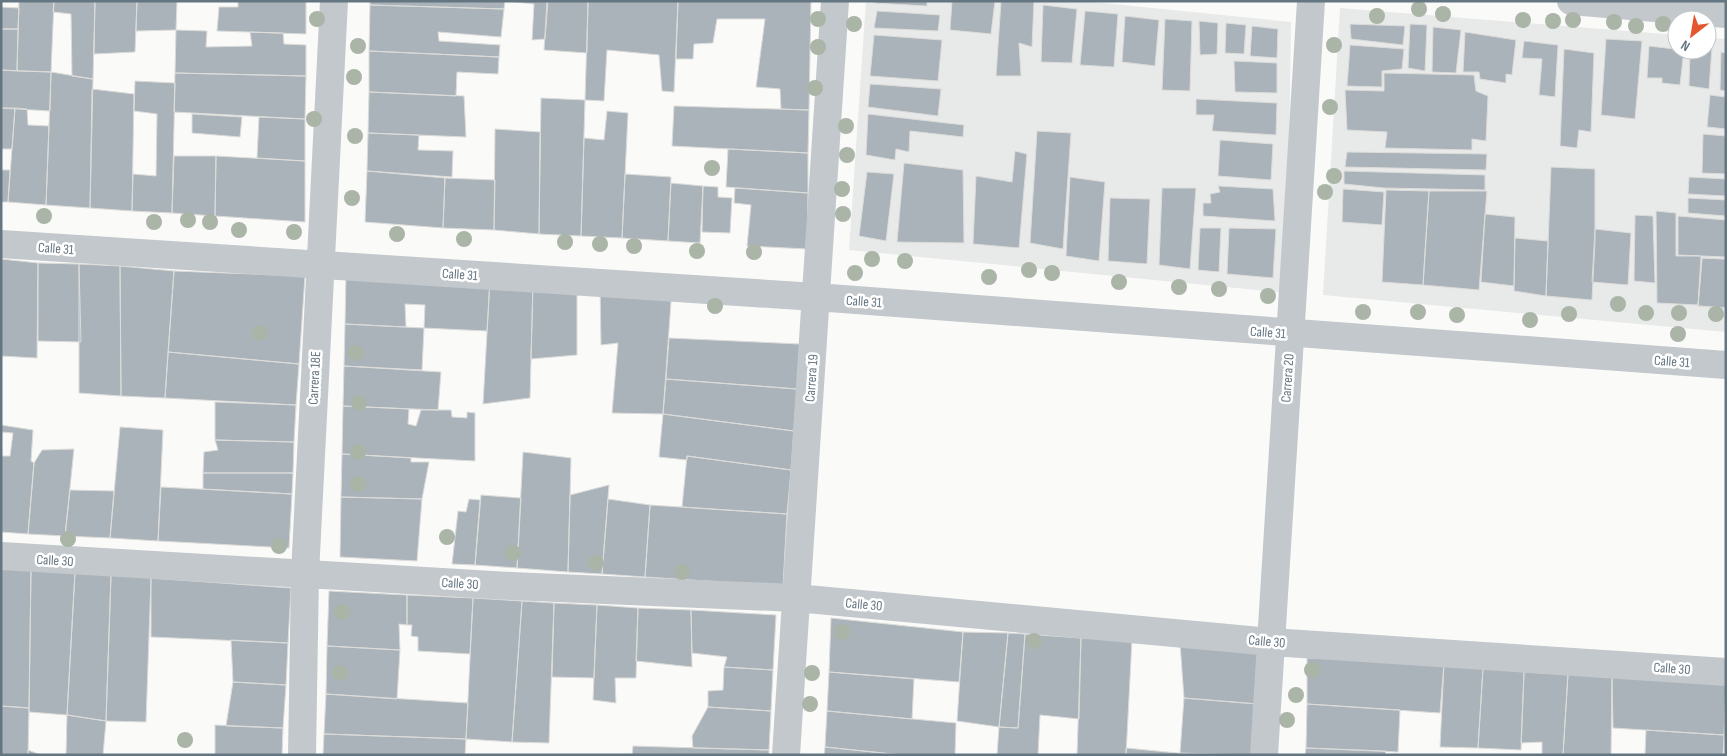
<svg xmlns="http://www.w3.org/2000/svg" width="1727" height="756" viewBox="0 0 1727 756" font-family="'Sofia Sans Condensed',sans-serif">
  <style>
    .built { fill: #e8e9e9 }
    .building { fill: #aab3b9; stroke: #dcdcda }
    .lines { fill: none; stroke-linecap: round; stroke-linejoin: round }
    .street { stroke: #c3c8cc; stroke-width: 28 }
    .tree { fill: #aab4a7 }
    .labels { text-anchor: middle; stroke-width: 5; stroke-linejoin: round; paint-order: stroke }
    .street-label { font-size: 14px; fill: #657683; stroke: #fff }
  </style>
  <rect width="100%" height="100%" fill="#fafaf8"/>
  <path class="built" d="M866 1H1083L1291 22 1287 293 849 250Z
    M1340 8 1677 35V50H1707V38L1726 39V332L1323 295Z"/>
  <path class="building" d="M19 1H54L51 72 17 71Z
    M54 1H95L93 79 72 76 71 14 53 12Z
    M95 1H137L135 52 94 54Z
    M137 1H177L176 30 136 31Z
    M238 1H306V34L217 31 219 7H238Z
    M370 1H505L504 9 370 5Z
    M505 1H548L545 39 532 40 534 4Z
    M547 1H588L587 53 544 50Z
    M588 1H678L674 92 662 91 659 55 607 50 604 101 585 100Z
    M678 1H811L809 110 781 109 780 89 756 87 765 19H717L713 43 694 44 693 59H676Z
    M875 1H927V6L875 3Z
    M952 1H995L991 34 950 30Z
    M1001 1H1034L1032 47 1019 43 1021 76H996Z
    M370 5 504 9 501 37 438 32 439 41 500 45 499 57 369 51Z
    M1043 5 1077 9 1072 63 1041 62Z
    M1 7 19 8 18 29H1Z
    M877 11 940 15 938 31 874 28Z
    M1085 11 1118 14 1114 67 1080 65Z
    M1125 16 1159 20 1155 66 1122 62Z
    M1165 19 1192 21 1190 91 1162 90Z
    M1199 21 1218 23 1217 54 1200 55Z
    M1226 23 1246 25 1244 54 1225 53Z
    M1350 24 1405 26 1403 45 1351 39Z
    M1410 24 1427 25 1425 71 1408 68Z
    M1252 26 1278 29 1277 58 1250 56Z
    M1433 27 1461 30 1456 73 1432 72Z
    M1 29H18L17 71 1 70Z
    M176 30 207 31 206 47 252 46 250 32 283 33 284 44 306 45V76L175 73Z
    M1465 32 1516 40 1512 75 1506 74V83L1480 79 1479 72H1463Z
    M874 35 942 40 938 81 870 76Z
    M1606 39 1642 41 1635 119 1601 115Z
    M1524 41 1558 45 1555 97 1539 95 1542 59 1522 58Z
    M1350 45 1404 49 1402 69 1382 71V87L1347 86Z
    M1649 46 1684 50 1680 85 1662 83V78H1647Z
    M1707 46 1712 47 1709 89 1689 86 1690 50H1707Z
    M1564 49 1594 53 1591 132 1579 130 1577 148 1560 146Z
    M369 51 499 57 498 74 457 72 456 96 369 92Z
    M1721 52 1726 53V91L1720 90Z
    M1234 61 1277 63V93L1235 92Z
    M1 70 51 72 50 111 1 108Z
    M51 72 93 79 90 208 46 205Z
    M175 73 306 76 305 119 174 112Z
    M1384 73 1474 75 1476 91 1488 96 1486 141 1472 139V150L1385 148 1387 132 1347 130 1345 90 1384 91Z
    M135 81 175 83 172 213 132 211 133 174 156 176 157 114 134 111Z
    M870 84 941 89 938 116 868 107Z
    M92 89 134 94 132 211 90 208Z
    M369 92 464 96 466 137 368 133Z
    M1710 95 1726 97V129L1707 127Z
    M541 98 585 100 581 236 539 234Z
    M1196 99 1277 103 1276 135 1212 131 1214 115H1196Z
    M674 106 809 110 808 153 672 146Z
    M1 108H15L12 149H1Z
    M15 108 27 109 28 125 49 126 46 205 8 202Z
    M607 111 628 113 622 238 581 236 584 138 604 140Z
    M192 114 242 117 240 137 192 133Z
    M868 114 964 125 963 137 910 131 909 152 896 149 895 160 866 155Z
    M259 117 305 119V161L257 158Z
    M495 129 540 132 539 234 494 230Z
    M1037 131 1071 133 1063 249 1030 243Z
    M368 133 419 135 418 150 453 151 452 177 367 171Z
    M1703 134 1726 136V174L1702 173Z
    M1220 140 1273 144 1271 180 1218 176Z
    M728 149 808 153V193L726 187Z
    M1015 151 1027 154 1019 248 973 244 976 176 1012 182Z
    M1347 152 1487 154 1486 170 1345 167Z
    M174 156H216L215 216 172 213Z
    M216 156 305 161V222L215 216Z
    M904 163 963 170 964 243 897 242Z
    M1551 167 1595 169V241L1592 300 1546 296Z
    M1 170H10L8 202H1Z
    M367 171 445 178 443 228 365 222Z
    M1344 171 1485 175V190L1384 188 1344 184Z
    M867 172 894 174 886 241 859 236Z
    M625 174 671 177 668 241 622 238Z
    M1070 177 1105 182 1099 261 1066 256Z
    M1689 177 1726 179V196L1688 194Z
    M445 178 495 180 494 230 443 228Z
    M671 183 703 186 700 243 668 241Z
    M703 186 718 187V197L732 198 730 233 702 232Z
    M1218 186 1273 189 1275 221 1203 216V203H1211L1210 194 1220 192Z
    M735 188 808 193 807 249 747 246 751 205 734 203Z
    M1162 188H1196L1190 269 1159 265Z
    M1343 189 1384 192 1382 225 1342 222Z
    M1386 190 1429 191 1423 285 1382 282Z
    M1429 191H1487L1479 290 1423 285Z
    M1110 198 1150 199 1147 264 1108 261Z
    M1688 198 1726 200V216L1688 213Z
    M1656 211 1676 213V256H1701L1698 305 1657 303Z
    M1485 214 1515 217 1514 286 1481 282Z
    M1635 215 1653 216 1655 283 1634 281Z
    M1678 216 1726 220V257L1678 255Z
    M1200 228H1221L1219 272 1198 270Z
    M1229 228 1276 229 1273 278 1227 274Z
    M1595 229 1631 233 1628 285 1592 282Z
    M1515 238 1548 241 1546 296 1514 291Z
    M1702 258 1726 259V308L1698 306Z
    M1702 258 1726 259V308L1698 306Z
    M1 259 38 263 37 358 1 356Z
    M38 263 79 264 81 342 38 341Z
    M79 264 120 266 121 396 79 393Z
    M120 266 174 271 165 398 121 396Z
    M174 271 305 276 299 364 168 352Z
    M346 274 490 280 487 331 424 328 425 305 405 304 406 327 345 324Z
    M490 280 533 282 530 398 483 404Z
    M533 282 577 284V355L531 359Z
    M600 285 672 288 663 414 612 413 618 343 601 345Z
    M345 324 424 328 422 370 344 366Z
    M669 338 800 344 797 389 666 379Z
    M168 352 299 364 296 405 165 398Z
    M344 366 441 372 438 410 343 406Z
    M666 379 797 389 794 431 663 414Z
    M215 402 296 405 294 442 215 440Z
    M343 406 409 409 408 424 416 426 421 410H451L452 417 467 418V412L475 413V461L342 454Z
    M663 414 794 431 791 470 687 456V460L659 457Z
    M1 425 33 430 31 461 34 463 28 534 1 532V456H10L13 433 1 432Z
    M120 427 163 430 158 541 110 538Z
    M215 440 294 442 293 473H203L204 452 218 450Z
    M74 449 65 536 28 534 34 463 42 450Z
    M523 452 571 458 568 572 517 568Z
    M342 454 411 458V462H429L422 499 341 497Z
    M687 456 791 470 787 514 682 507Z
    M203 473H293L292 494 203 489Z
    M609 485 602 574 568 572 570 495Z
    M161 487 292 494 289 548 158 541Z
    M70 490 114 491 110 538 65 536Z
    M481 495 521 498 517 568 475 565Z
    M341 497 422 499 417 561 340 557Z
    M469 499 480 500 475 565 452 564 458 511 466 512Z
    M608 499 650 505 645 577 602 574Z
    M650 505 787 514 783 586 645 577Z
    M1 567 31 569 29 708 1 706Z
    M31 569 75 572 67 715 29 712Z
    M75 572 111 575 106 721 67 715Z
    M111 575 151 578 146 722 106 721Z
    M151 578 291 588 288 643 151 637Z
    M329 591 407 595V625L399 624 400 650 327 646Z
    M407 595 473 598 470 654 418 651V637L411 636 412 625H407Z
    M473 598 522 601 512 742 466 739Z
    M522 601 554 603 549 743 512 742Z
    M554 603 597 605 594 678 552 677Z
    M597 605 638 608 636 678H615L616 703 593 700Z
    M638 608 691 610 692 667 636 661Z
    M691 610 776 615 773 670 724 667 727 657 692 653Z
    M831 618 963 632 959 682 829 672Z
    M963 632 1008 633 999 727 957 721Z
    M1008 633 1025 634 1018 728 999 727Z
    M1025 634 1081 638 1079 719 1040 715 1038 755H997L999 727 1018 728Z
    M1081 638 1132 640 1126 755H1077Z
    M231 640 288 643 286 685 233 682Z
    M1180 643 1262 648 1257 704 1184 698Z
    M327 646 400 650 397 699 326 694Z
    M1307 658 1444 663 1440 713 1307 704Z
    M1444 663 1483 668 1478 748 1440 747Z
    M724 667 773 670 771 711 708 707V691L723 690Z
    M1483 668 1524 672 1521 750 1478 748Z
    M829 672 914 679 912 719 827 711Z
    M1524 672 1568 674 1563 755H1542V742L1521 743Z
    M1568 674 1612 676 1611 755H1563Z
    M1612 676 1726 684 1724 735 1613 728Z
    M233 682 286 685 283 728 226 726Z
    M326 694 468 703 466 739 324 734Z
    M1184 698 1257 704 1254 755 1180 753Z
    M1307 704 1400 710 1398 752 1306 748Z
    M1 706 29 708 28 755H1Z
    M708 707 771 711 769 750 693 748 692 736Z
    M827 711 956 723 955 755H902L825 747Z
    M67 715 106 721 103 755H66Z
    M215 725 283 728 282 755H215Z
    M1646 730 1724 735 1723 755H1645Z
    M324 734 466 739 465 755H323Z
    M633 746 769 750V755H632Z
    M825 747 902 755H824Z
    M1126 748 1188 754V755H1126Z
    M1306 748 1386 751 1385 755H1305Z
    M28 750 41 755H28Z"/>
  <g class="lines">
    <path class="street" d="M1571 1 1726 14
      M1 244 816 297 1726 365
      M1 556 511 586 796 598 1271 642 1726 672
      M302 755 305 574 334 1
      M786 755 835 1
      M1264 755 1311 1"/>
  </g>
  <g class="tree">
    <circle cx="1419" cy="9" r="8"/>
    <circle cx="1443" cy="14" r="8"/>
    <circle cx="1377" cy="16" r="8"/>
    <circle cx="317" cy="19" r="8"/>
    <circle cx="818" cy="19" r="8"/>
    <circle cx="1523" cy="20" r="8"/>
    <circle cx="1573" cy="20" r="8"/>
    <circle cx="1553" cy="21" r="8"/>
    <circle cx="1614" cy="22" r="8"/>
    <circle cx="854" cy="24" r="8"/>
    <circle cx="1663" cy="24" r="8"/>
    <circle cx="1636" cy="26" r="8"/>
    <circle cx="1334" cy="45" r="8"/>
    <circle cx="358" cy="46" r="8"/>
    <circle cx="818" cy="47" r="8"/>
    <circle cx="354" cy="77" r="8"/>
    <circle cx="815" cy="88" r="8"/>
    <circle cx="1330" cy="107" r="8"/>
    <circle cx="314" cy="119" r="8"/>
    <circle cx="846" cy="126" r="8"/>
    <circle cx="355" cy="136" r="8"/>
    <circle cx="847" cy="155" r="8"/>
    <circle cx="712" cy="168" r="8"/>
    <circle cx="1334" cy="176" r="8"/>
    <circle cx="842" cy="189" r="8"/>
    <circle cx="1325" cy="192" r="8"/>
    <circle cx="352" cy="198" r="8"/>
    <circle cx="843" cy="214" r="8"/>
    <circle cx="44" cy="216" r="8"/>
    <circle cx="188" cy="220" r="8"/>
    <circle cx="154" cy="222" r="8"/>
    <circle cx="210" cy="222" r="8"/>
    <circle cx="239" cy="230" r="8"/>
    <circle cx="294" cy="232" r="8"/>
    <circle cx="397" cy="234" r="8"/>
    <circle cx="464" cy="239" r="8"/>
    <circle cx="565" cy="242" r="8"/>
    <circle cx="600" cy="244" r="8"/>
    <circle cx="634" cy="246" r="8"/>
    <circle cx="697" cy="251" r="8"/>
    <circle cx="754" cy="252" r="8"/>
    <circle cx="872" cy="259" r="8"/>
    <circle cx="905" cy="261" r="8"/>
    <circle cx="1029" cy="270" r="8"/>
    <circle cx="855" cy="273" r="8"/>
    <circle cx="1052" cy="273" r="8"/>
    <circle cx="989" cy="277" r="8"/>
    <circle cx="1119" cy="282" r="8"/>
    <circle cx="1179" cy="287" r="8"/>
    <circle cx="1219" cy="289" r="8"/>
    <circle cx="1268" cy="296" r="8"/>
    <circle cx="1618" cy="304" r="8"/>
    <circle cx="715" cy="306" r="8"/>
    <circle cx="1363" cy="312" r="8"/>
    <circle cx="1418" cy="312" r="8"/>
    <circle cx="1646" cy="313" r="8"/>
    <circle cx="1679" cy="313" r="8"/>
    <circle cx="1569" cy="314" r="8"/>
    <circle cx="1716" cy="314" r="8"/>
    <circle cx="1457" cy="315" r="8"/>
    <circle cx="1530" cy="320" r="8"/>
    <circle cx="260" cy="333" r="8"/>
    <circle cx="1678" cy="334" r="8"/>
    <circle cx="356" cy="353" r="8"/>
    <circle cx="359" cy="403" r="8"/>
    <circle cx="358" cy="452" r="8"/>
    <circle cx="358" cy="484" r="8"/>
    <circle cx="447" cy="537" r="8"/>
    <circle cx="68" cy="539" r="8"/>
    <circle cx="279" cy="546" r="8"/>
    <circle cx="513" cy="553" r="8"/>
    <circle cx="596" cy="563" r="8"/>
    <circle cx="682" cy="572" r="8"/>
    <circle cx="342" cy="612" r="8"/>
    <circle cx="842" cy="632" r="8"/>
    <circle cx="1034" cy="641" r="8"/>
    <circle cx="1312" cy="670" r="8"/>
    <circle cx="340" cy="673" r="8"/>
    <circle cx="812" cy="673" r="8"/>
    <circle cx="1296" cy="695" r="8"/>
    <circle cx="810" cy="704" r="8"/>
    <circle cx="1287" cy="720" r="8"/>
    <circle cx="185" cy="740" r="8"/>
  </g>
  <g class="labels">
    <g class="street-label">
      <text transform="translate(56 248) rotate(4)" y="5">Calle 31</text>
      <text transform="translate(460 274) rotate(4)" y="5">Calle 31</text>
      <text transform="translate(864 301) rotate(4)" y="5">Calle 31</text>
      <text transform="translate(1268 332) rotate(4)" y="5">Calle 31</text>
      <text transform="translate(1672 361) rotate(4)" y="5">Calle 31</text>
      <text transform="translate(314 378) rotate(-87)" y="5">Carrera 18E</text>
      <text transform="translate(811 378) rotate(-86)" y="5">Carrera 19</text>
      <text transform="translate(1287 378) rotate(-86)" y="5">Carrera 20</text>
      <text transform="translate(55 560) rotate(3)" y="5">Calle 30</text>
      <text transform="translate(460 583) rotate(3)" y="5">Calle 30</text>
      <text transform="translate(864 604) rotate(5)" y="5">Calle 30</text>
      <text transform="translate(1267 641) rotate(5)" y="5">Calle 30</text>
      <text transform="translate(1672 668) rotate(4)" y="5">Calle 30</text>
    </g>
  </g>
  <rect width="1727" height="756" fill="none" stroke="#657683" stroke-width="5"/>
  <g transform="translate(1692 35) rotate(211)"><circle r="24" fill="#ffffff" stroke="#c1c8cd"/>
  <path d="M0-4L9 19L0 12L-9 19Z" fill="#e4572e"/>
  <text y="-8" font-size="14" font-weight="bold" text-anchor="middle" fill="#657683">N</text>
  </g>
</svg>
